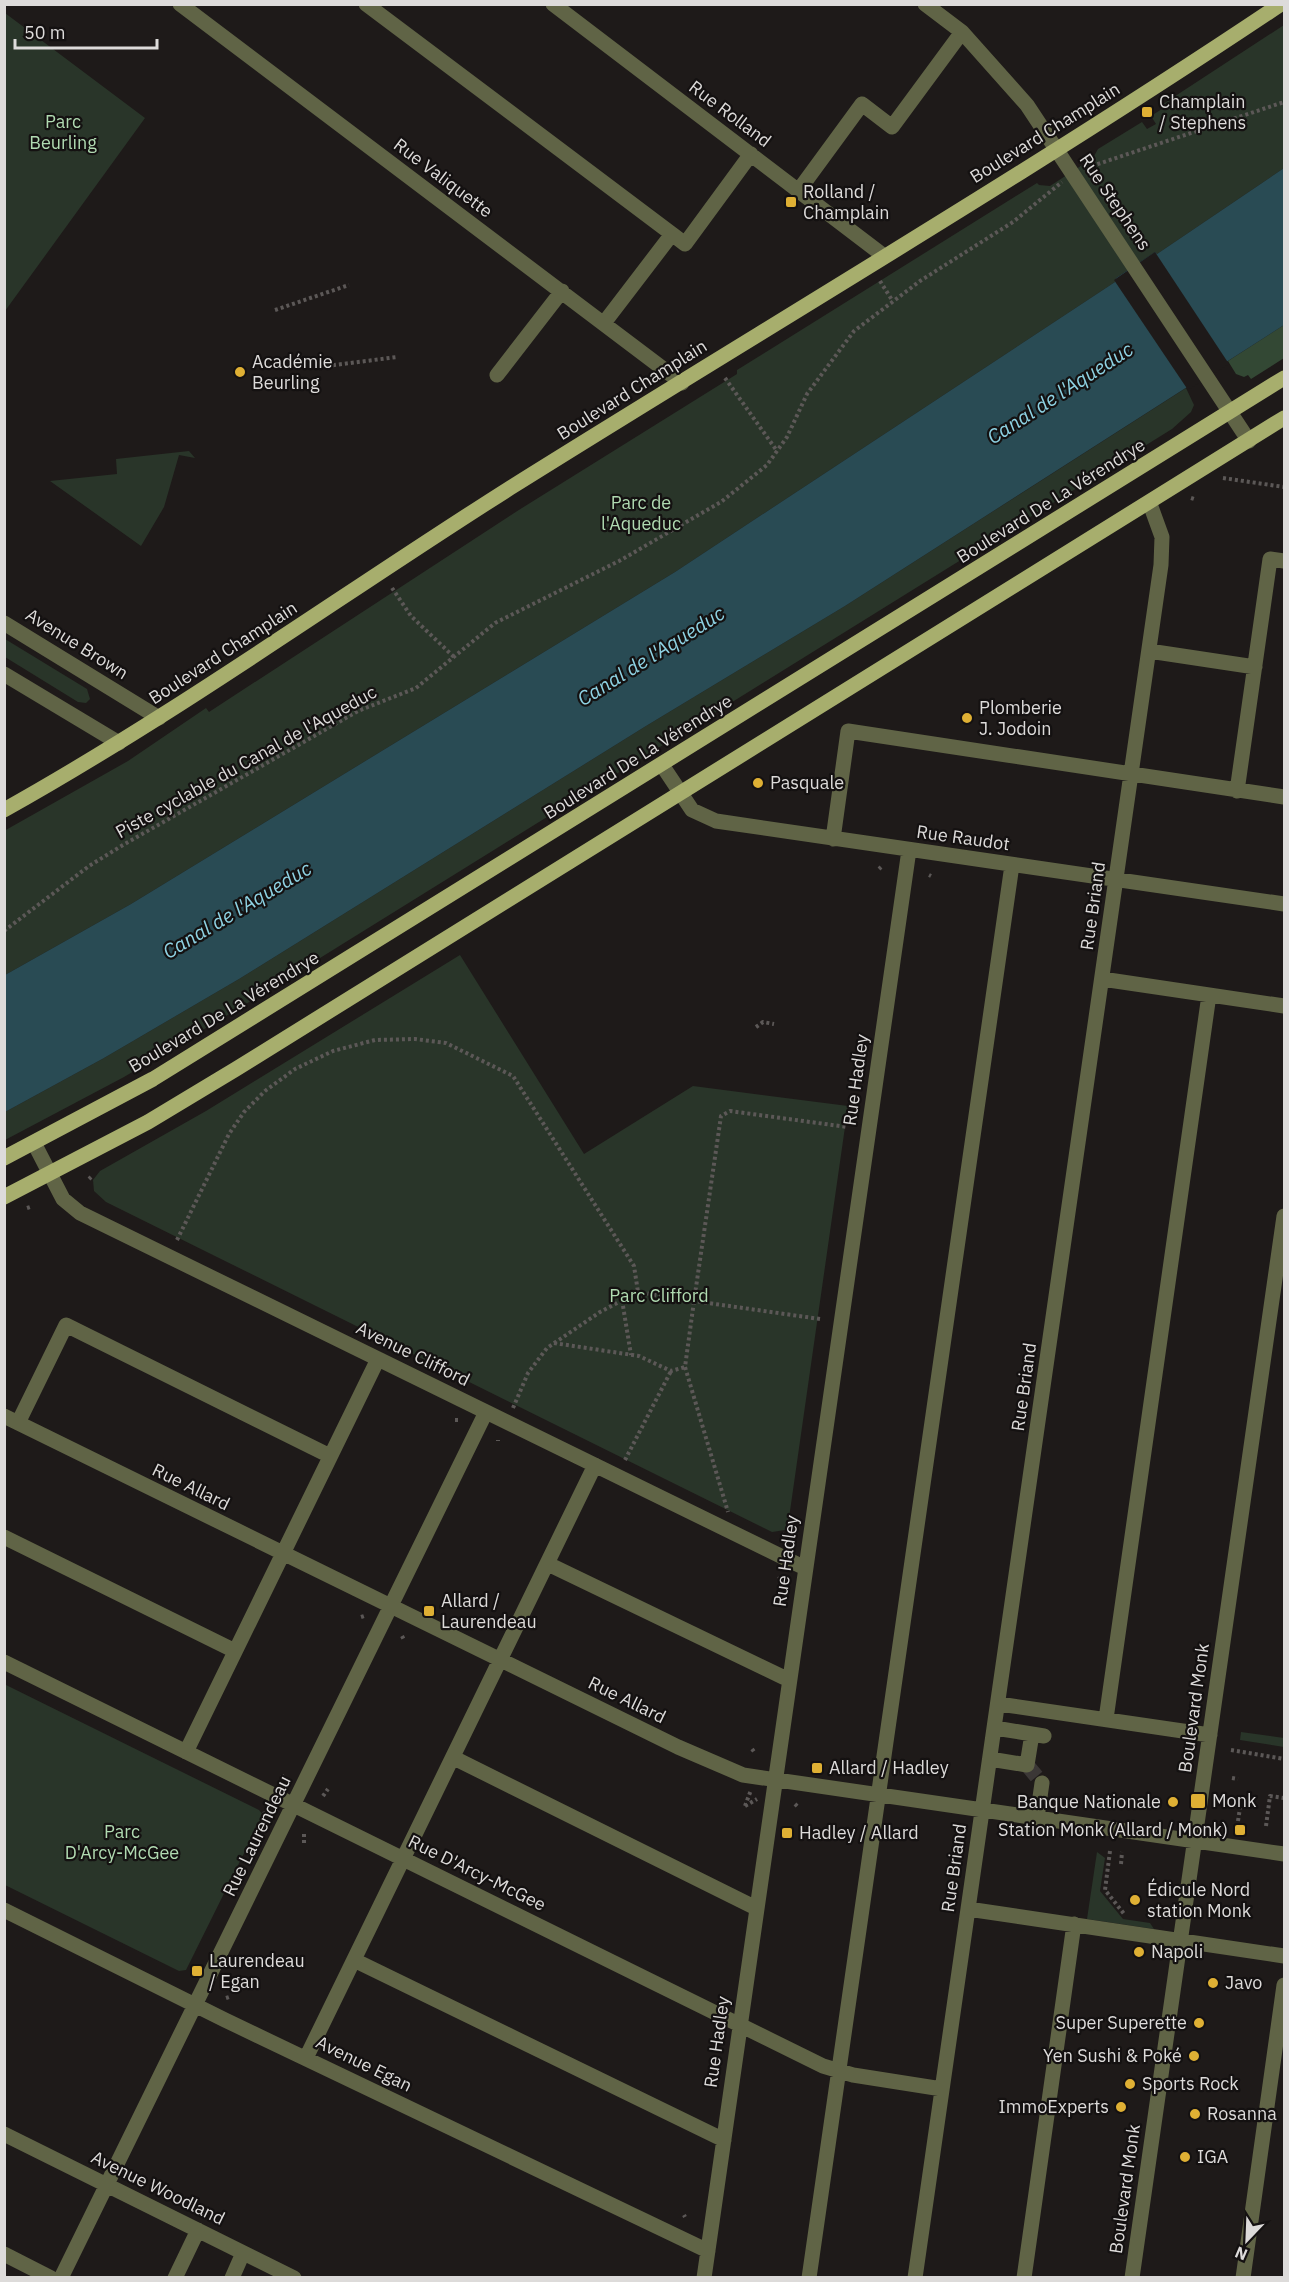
<svg xmlns="http://www.w3.org/2000/svg" width="1289" height="2282" viewBox="0 0 1289 2282" font-family="'IBM Plex Sans',sans-serif">
  <style>
    .green { fill: #293529 }
    .forest { fill: #334834 }
    .water { fill: #294b54 }
    .pier { fill: #1e1a19 }
    .lines { fill: none; stroke-linecap: round; stroke-linejoin: round }
    .minor-tunnel { stroke: #3b3736; stroke-width: 15; stroke-dasharray: 15 8; stroke-linecap: butt }
    .path { stroke: #5c5857; stroke-width: 4; stroke-dasharray: 3 3; stroke-linecap: butt }
    .minor { stroke: #606446; stroke-width: 15 }
    .major { stroke: #a7ae6d; stroke-width: 15 }
    .poi-dot { fill: #dfb034; stroke: #141111; stroke-width: 2 }
    .labels { text-anchor: middle; stroke-width: 4.5; stroke-linejoin: round; paint-order: stroke }
    .poi-label { font-size: 18px; fill: #dddbda; stroke: #141111; text-anchor: start }
    .street-label { font-size: 18px; fill: #dddbda; stroke: #141111 }
    .park-label { font-size: 18px; fill: #b0dab1; stroke: #141111 }
    .water-label { font-size: 20px; font-style: italic; fill: #8ed2e3; stroke: #141111 }
  </style>
  <rect width="100%" height="100%" fill="#1e1a19"/>
  <path class="green" d="M5 13 145 118 5 311H4Z
    M1284 25V168L1157 254 1155 252 1116 278 1115 282 675 572 131 904 5 975 4 831 128 761 206 708 209 712 522 508 737 374V370L1037 183 1039 185 1050 186 1093 158 1098 149 1142 122 1147 129 1156 124 1151 116 1162 109 1160 106Z
    M1186 388 1194 405 1191 412 1172 429 241 1007 124 1077 5 1140V1112L104 1058 239 979 646 726 845 606Z
    M189 451 195 458 179 455 164 507 141 546 50 481 117 474 116 459Z
    M5 639 87 689 90 699 86 703 78 702 5 657Z
    M460 955 584 1154 693 1086 848 1106 789 1518 785 1530 772 1532 106 1202 94 1191 93 1180 100 1171 206 1111Z
    M4 1684 259 1810 263 1815 186 1970 179 1971 5 1885Z
    M1241 1732 1284 1738V1747L1240 1740Z
    M1097 1852 1105 1858 1100 1891 1123 1919 1150 1923 1154 1929 1087 1919Z"/>
  <path class="forest" d="M1284 325V358L1251 379 1248 375 1244 377 1236 374 1228 361Z"/>
  <path class="water" d="M1284 168V325L845 606 646 726 239 979 104 1058 5 1112V975L131 904 675 572 1115 282 1116 278 1155 252 1157 254Z"/>
  <path class="pier" d="M1155 252 1229 364 1188 390 1114 280Z"/>
  <g class="lines">
    <path class="minor-tunnel" d="M1027 1765 1042 1783"/>
    <path class="path" d="M1086 168 1284 102
      M880 281 892 300
      M275 310 349 285
      M327 366 397 357
      M725 378 777 451
      M1223 478 1284 487
      M1191 498 1194 499
      M392 588 411 616 454 657
      M879 869 881 867
      M929 875 931 876
      M4 931 89 866 123 845 358 711 416 688 495 623 619 561 721 502 767 465 787 437 807 394 854 331 920 281 1013 222 1062 182
      M756 1027 763 1022 774 1024
      M89 1179 91 1177
      M27 1208 30 1207
      M177 1240 229 1134 244 1112 265 1091 295 1069 333 1051 375 1040 415 1039 446 1043 513 1076 634 1266 638 1292
      M622 1300 631 1355
      M820 1319 694 1301 721 1116 730 1111 847 1127
      M554 1343 639 1356 671 1371 685 1367
      M513 1408 528 1373 547 1348 600 1312 638 1292 694 1301 685 1367 728 1512
      M455 1420H458
      M498 1440V1441
      M625 1460 671 1371
      M782 1534 783 1535
      M778 1579 781 1578
      M361 1617 364 1616
      M402 1636 404 1640
      M752 1749 755 1753
      M1231 1750 1284 1759
      M282 1775 283 1778
      M1232 1778 1238 1779
      M323 1796 328 1789
      M795 1804 798 1807
      M745 1806 757 1799
      M745 1806 751 1790
      M263 1814 267 1813
      M1238 1821 1240 1808
      M1266 1826 1270 1796 1284 1798
      M304 1843V1833
      M1110 1851 1105 1890 1125 1915
      M1121 1864 1122 1852
      M1150 1912 1161 1913
      M226 1998 229 1997
      M684 2215 685 2217"/>
    <path class="minor" d="M180 4 682 383
      M366 4 672 234 604 323
      M553 4 884 256
      M925 4 962 32 1027 105 1249 441
      M799 190 862 104 892 127 962 32
      M672 234 685 244 751 154
      M497 375 562 291
      M4 623 159 718
      M1149 651 1255 667
      M4 674 119 743
      M662 765 692 810 716 821 1284 904
      M1237 791 1270 559 1284 561
      M833 839 848 731 1284 797
      M1102 979 1284 1006
      M34 1143 63 1199 80 1213 805 1568
      M4 1416 678 1747 743 1775 1284 1854
      M18 1423 66 1325 330 1456
      M4 1537 235 1651
      M548 1564 789 1680
      M4 1662 823 2066 853 2075 942 2089
      M999 1704 1210 1735
      M1106 1719 1209 995
      M995 1728 1044 1736
      M186 1752 378 1359
      M454 1758 756 1908
      M990 1759 1027 1765 1032 1734
      M1037 1818 1042 1783
      M968 1909 1284 1956
      M4 1910 225 2020 708 2251
      M354 1960 724 2140
      M306 2058 595 1465
      M4 2134 294 2278
      M4 2254 51 2278
      M61 2278 486 1412
      M175 2278 198 2230
      M232 2278 243 2253
      M704 2278 909 850
      M809 2278 1012 865
      M915 2278 1161 565 1162 537 1150 504
      M1024 2278 1074 1924
      M1132 2278 1284 1216
      M1243 2278 1284 1985"/>
    <path class="major" d="M4 810C179 712 341 595 510 488 767 327 1029 173 1281 4
      M4 1158 153 1079 1284 378
      M4 1197 148 1122 236 1069 1284 418"/>
  </g>
  <g class="poi-dot">
    <rect x="1141" y="106" width="12" height="12" rx="3"/>
    <rect x="785" y="196" width="12" height="12" rx="3"/>
    <circle cx="240" cy="372" r="6"/>
    <circle cx="967" cy="718" r="6"/>
    <circle cx="758" cy="783" r="6"/>
    <rect x="423" y="1605" width="12" height="12" rx="3"/>
    <rect x="811" y="1762" width="12" height="12" rx="3"/>
    <rect x="1190" y="1793" width="16" height="16" rx="3"/>
    <circle cx="1173" cy="1802" r="6"/>
    <rect x="1234" y="1824" width="12" height="12" rx="3"/>
    <rect x="781" y="1827" width="12" height="12" rx="3"/>
    <circle cx="1135" cy="1900" r="6"/>
    <circle cx="1139" cy="1952" r="6"/>
    <rect x="191" y="1965" width="12" height="12" rx="3"/>
    <circle cx="1213" cy="1983" r="6"/>
    <circle cx="1199" cy="2023" r="6"/>
    <circle cx="1194" cy="2056" r="6"/>
    <circle cx="1130" cy="2084" r="6"/>
    <circle cx="1121" cy="2107" r="6"/>
    <circle cx="1195" cy="2114" r="6"/>
    <circle cx="1185" cy="2157" r="6"/>
  </g>
  <g class="labels">
    <g class="poi-label">
      <text x="1159" y="108">Champlain<tspan x="1159" dy="21">/ Stephens</tspan></text>
      <text x="803" y="198">Rolland /<tspan x="803" dy="21">Champlain</tspan></text>
      <text x="252" y="368">Académie<tspan x="252" dy="21">Beurling</tspan></text>
      <text x="979" y="714">Plomberie<tspan x="979" dy="21">J. Jodoin</tspan></text>
      <text x="770" y="789">Pasquale</text>
      <text x="441" y="1607">Allard /<tspan x="441" dy="21">Laurendeau</tspan></text>
      <text x="829" y="1774">Allard / Hadley</text>
      <text x="1212" y="1807">Monk</text>
      <text x="1161" y="1808" text-anchor="end">Banque Nationale</text>
      <text x="1228" y="1836" text-anchor="end">Station Monk (Allard / Monk)</text>
      <text x="799" y="1839">Hadley / Allard</text>
      <text x="1147" y="1896">Édicule Nord<tspan x="1147" dy="21">station Monk</tspan></text>
      <text x="1151" y="1958">Napoli</text>
      <text x="209" y="1967">Laurendeau<tspan x="209" dy="21">/ Egan</tspan></text>
      <text x="1225" y="1989">Javo</text>
      <text x="1187" y="2029" text-anchor="end">Super Superette</text>
      <text x="1182" y="2062" text-anchor="end">Yen Sushi &amp; Poké</text>
      <text x="1142" y="2090">Sports Rock</text>
      <text x="1109" y="2113" text-anchor="end">ImmoExperts</text>
      <text x="1207" y="2120">Rosanna</text>
      <text x="1197" y="2163">IGA</text>
    </g>
    <g class="street-label">
      <text transform="translate(730 114) rotate(37)" y="6">Rue Rolland</text>
      <text transform="translate(1045 133) rotate(-32)" y="6">Boulevard Champlain</text>
      <text transform="translate(443 178) rotate(37)" y="6">Rue Valiquette</text>
      <text transform="translate(1115 202) rotate(56)" y="6">Rue Stephens</text>
      <text transform="translate(632 390) rotate(-32)" y="6">Boulevard Champlain</text>
      <text transform="translate(1051 501) rotate(-32)" y="6">Boulevard De La Vérendrye</text>
      <text transform="translate(77 644) rotate(32)" y="6">Avenue Brown</text>
      <text transform="translate(223 653) rotate(-33)" y="6">Boulevard Champlain</text>
      <text transform="translate(638 757) rotate(-32)" y="6">Boulevard De La Vérendrye</text>
      <text transform="translate(246 762) rotate(-29)" y="6">Piste cyclable du Canal de l'Aqueduc</text>
      <text transform="translate(963 838) rotate(8)" y="6">Rue Raudot</text>
      <text transform="translate(1093 906) rotate(-82)" y="6">Rue Briand</text>
      <text transform="translate(224 1012) rotate(-31)" y="6">Boulevard De La Vérendrye</text>
      <text transform="translate(856 1080) rotate(-82)" y="6">Rue Hadley</text>
      <text transform="translate(413 1354) rotate(26)" y="6">Avenue Clifford</text>
      <text transform="translate(1024 1387) rotate(-82)" y="6">Rue Briand</text>
      <text transform="translate(191 1487) rotate(26)" y="6">Rue Allard</text>
      <text transform="translate(786 1561) rotate(-82)" y="6">Rue Hadley</text>
      <text transform="translate(627 1700) rotate(26)" y="6">Rue Allard</text>
      <text transform="translate(1194 1708) rotate(-82)" y="6">Boulevard Monk</text>
      <text transform="translate(257 1836) rotate(-64)" y="6">Rue Laurendeau</text>
      <text transform="translate(954 1868) rotate(-82)" y="6">Rue Briand</text>
      <text transform="translate(477 1873) rotate(26)" y="6">Rue D'Arcy-McGee</text>
      <text transform="translate(717 2042) rotate(-82)" y="6">Rue Hadley</text>
      <text transform="translate(364 2064) rotate(26)" y="6">Avenue Egan</text>
      <text transform="translate(158 2188) rotate(26)" y="6">Avenue Woodland</text>
      <text transform="translate(1125 2189) rotate(-82)" y="6">Boulevard Monk</text>
    </g>
    <g class="park-label">
      <text x="63" y="128">Parc<tspan x="63" dy="21">Beurling</tspan></text>
      <text x="641" y="509">Parc de<tspan x="641" dy="21">l'Aqueduc</tspan></text>
      <text x="659" y="1302">Parc Clifford</text>
      <text x="122" y="1838">Parc<tspan x="122" dy="21">D'Arcy-McGee</tspan></text>
    </g>
    <g class="water-label">
      <text transform="translate(1060 393) rotate(-33)" y="7">Canal de l'Aqueduc</text>
      <text transform="translate(651 656) rotate(-32)" y="7">Canal de l'Aqueduc</text>
      <text transform="translate(237 910) rotate(-31)" y="7">Canal de l'Aqueduc</text>
    </g>
  </g>
  <rect width="1289" height="2282" fill="none" stroke="#dddbda" stroke-width="12"/>
  <g transform="translate(1247 2240) rotate(203)" stroke="#141111" stroke-width="4.5" paint-order="stroke">
  <path d="M0-4.5L10 22L0 15L-10 22Z" fill="#dddbda"/>
  <text y="-9" font-size="16" font-weight="bold" text-anchor="middle" fill="#dddbda">N</text>
  </g>
  <path d="M15 39v9h142v-9" fill="none" stroke="#dddbda" stroke-width="3"/>
  <text x="24" y="39" font-size="18" fill="#dddbda" stroke="#141111" stroke-width="4.5" paint-order="stroke">50 m</text>
</svg>
